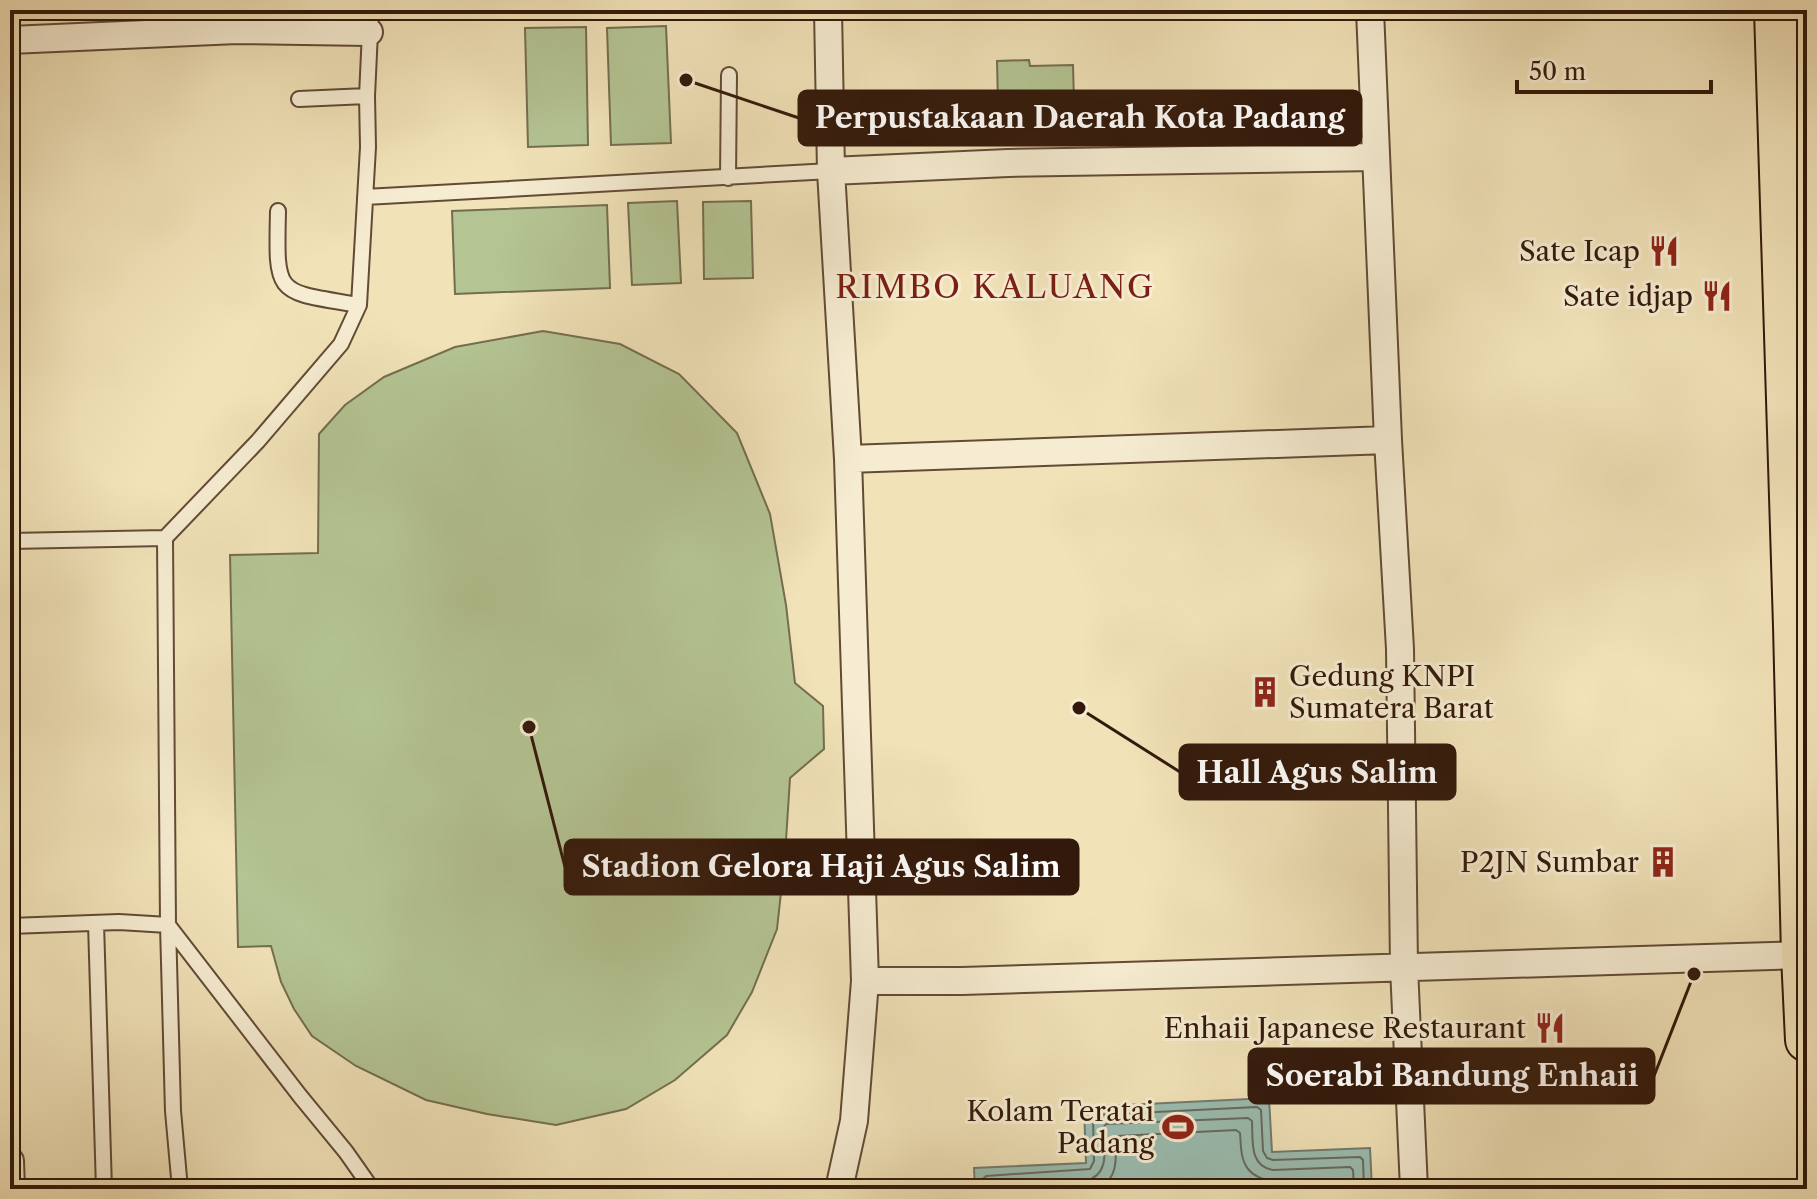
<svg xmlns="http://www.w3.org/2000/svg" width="1817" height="1199" viewBox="0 0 1817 1199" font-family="'Libre Caslon Text',serif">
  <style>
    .green { fill: #b4c493; stroke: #746e4f; stroke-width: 2 }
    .water { fill: #9bbdb1; stroke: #717b6f; stroke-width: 2 }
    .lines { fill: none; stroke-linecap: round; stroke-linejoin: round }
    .shore { stroke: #676b5e; stroke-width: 2 }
    .lane-casing { stroke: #624b36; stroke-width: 18 }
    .street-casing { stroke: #624b36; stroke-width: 30 }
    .primary-casing { stroke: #33190b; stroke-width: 46 }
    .lane { stroke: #f6ecd1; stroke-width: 14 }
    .street { stroke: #f6ecd1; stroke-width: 26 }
    .primary { stroke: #f1e2b8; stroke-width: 42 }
    .labels { text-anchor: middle; stroke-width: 6; stroke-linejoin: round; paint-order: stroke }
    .poi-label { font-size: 28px; fill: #33190b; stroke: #f6ecd1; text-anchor: end }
    .quarter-label { font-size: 32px; letter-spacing: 2px; fill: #7a1f14; stroke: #f6ecd1 }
    .leader { fill: none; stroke: #33190b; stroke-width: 3 }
    .callout-dot { fill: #33190b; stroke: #f6ecd1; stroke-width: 3 }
    .callout { fill: #33190b; stroke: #33190b; stroke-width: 3 }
    .callout-label { font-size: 30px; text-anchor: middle; font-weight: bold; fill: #fff }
  </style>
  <rect width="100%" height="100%" fill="#f1e2b8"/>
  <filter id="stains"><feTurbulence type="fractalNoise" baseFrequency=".0025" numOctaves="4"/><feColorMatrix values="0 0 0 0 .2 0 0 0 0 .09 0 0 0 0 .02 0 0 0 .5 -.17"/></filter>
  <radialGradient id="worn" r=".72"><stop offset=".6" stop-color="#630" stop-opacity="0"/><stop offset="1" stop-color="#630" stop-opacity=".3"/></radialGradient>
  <path class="green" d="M666 26 671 143 611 145 607 28Z
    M586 27 588 145 528 147 525 28Z
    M1029 60 1030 66 1073 65 1074 102 998 104 997 61Z
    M677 201 681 283 632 285 628 203Z
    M751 201 753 278 704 279 703 202Z
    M607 205 610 288 455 294 452 211Z
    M543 331 620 344 679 374 737 433 770 514 786 605 795 683 823 706 824 749 790 778 785 856 777 929 752 992 727 1035 675 1080 626 1109 556 1125 487 1114 426 1100 356 1066 312 1036 294 1009 281 982 271 946 238 947 230 555 318 553 319 434 345 405 384 377 455 347Z"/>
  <path class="water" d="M1269 1098 1272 1152 1370 1148 1372 1189H975L974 1168 1086 1163 1084 1107Z"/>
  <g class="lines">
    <path class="shore" d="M983 1189V1179L986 1176 1090 1169 1094 1161 1093 1118 1096 1115 1257 1107 1261 1110 1263 1151 1267 1158 1273 1160 1360 1157 1363 1160 1364 1189
      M993 1189 996 1185 1085 1181C1111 1175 1104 1148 1103 1128L1106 1124 1248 1118 1252 1121C1253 1141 1249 1166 1273 1170L1350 1167 1353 1170 1354 1189
      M1100 1189C1118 1176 1116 1160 1116 1139L1118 1136 1236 1130 1240 1133C1241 1143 1240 1155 1245 1164 1258 1192 1312 1180 1338 1180L1342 1182V1189"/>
    <defs>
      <path id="lane" d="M299 99 367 96
        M728 178 729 75
        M365 197 831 171
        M278 211C276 297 275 291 359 305
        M10 541 165 538
        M96 923 104 1189
        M10 926 119 922 168 925 300 1096 346 1152 372 1189
        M180 1189 173 1111 168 925 165 538 258 441 341 344 359 305 368 147 367 96 371 10"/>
      <path id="street" d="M828 10 831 171 848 459 865 981 854 1121 839 1189
        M1370 10 1388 440 1400 649 1404 967 1414 1189
        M10 40 237 30 369 32
        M831 171 1008 163 1375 157
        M848 459 1388 440
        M865 981H962L1803 955
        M10 1161 11 1189"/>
      <path id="primary" d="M1776 10 1795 626 1803 955 1807 1040"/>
    </defs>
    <use href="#lane" class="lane-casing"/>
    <use href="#street" class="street-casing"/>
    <use href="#primary" class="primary-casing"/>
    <use href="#lane" class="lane"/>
    <use href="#street" class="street"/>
    <use href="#primary" class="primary"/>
  </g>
  <defs>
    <symbol id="restaurant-bare" viewBox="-9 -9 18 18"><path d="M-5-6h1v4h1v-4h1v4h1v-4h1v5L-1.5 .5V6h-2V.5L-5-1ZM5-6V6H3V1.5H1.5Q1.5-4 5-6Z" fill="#8f2418" stroke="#f6ecd1" stroke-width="2.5" paint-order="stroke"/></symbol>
    <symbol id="building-bare" viewBox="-9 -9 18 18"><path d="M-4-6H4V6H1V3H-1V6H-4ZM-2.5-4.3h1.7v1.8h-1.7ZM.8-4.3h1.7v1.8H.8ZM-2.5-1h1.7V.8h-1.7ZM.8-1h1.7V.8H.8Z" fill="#8f2418" stroke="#f6ecd1" stroke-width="2.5" paint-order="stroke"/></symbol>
    <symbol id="stadium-bare" viewBox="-9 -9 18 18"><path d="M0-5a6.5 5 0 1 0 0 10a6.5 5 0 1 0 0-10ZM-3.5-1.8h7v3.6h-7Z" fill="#8f2418" stroke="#f6ecd1" stroke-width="2.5" paint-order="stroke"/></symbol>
  </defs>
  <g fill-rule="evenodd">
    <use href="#restaurant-bare" x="1642" y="229" width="44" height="44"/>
    <use href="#restaurant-bare" x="1695" y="274" width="44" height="44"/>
    <use href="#building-bare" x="1243" y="670" width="44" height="44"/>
    <use href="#building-bare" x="1641" y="840" width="44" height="44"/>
    <use href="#restaurant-bare" x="1528" y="1006" width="44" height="44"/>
    <use href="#stadium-bare" x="1156" y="1105" width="44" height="44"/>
  </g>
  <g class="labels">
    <g class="poi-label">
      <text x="1640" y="261">Sate Icap</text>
      <text x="1693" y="306">Sate idjap</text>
      <text x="1289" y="686" text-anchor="start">Gedung KNPI<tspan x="1289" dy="32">Sumatera Barat</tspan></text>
      <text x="1639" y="872">P2JN Sumbar</text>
      <text x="1526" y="1038">Enhaii Japanese Restaurant</text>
      <text x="1154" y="1121">Kolam Teratai<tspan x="1154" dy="32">Padang</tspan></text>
    </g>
    <g class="quarter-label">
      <text x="995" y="298">RIMBO KALUANG</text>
    </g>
  </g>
  <path class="leader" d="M686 80L799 118M1079 708L1180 772M529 727L565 867M1694 974L1654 1076"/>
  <g class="callout-dot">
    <circle cx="686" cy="80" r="8"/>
    <circle cx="1079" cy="708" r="8"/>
    <circle cx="529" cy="727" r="8"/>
    <circle cx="1694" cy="974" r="8"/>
  </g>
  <g class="callout">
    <rect x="799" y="91" width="562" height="54" rx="8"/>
    <rect x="1180" y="745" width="275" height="54" rx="8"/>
    <rect x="565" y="840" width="513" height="54" rx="8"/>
    <rect x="1249" y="1049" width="405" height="54" rx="8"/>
  </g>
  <g class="callout-label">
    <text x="1080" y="128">Perpustakaan Daerah Kota Padang</text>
    <text x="1317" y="783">Hall Agus Salim</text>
    <text x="821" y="877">Stadion Gelora Haji Agus Salim</text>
    <text x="1452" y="1086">Soerabi Bandung Enhaii</text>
  </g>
  <rect width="1817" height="1199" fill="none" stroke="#f1e2b8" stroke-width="40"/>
  <rect x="12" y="12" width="1793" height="1175" fill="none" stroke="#33190b" stroke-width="4"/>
  <rect x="20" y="20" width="1777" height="1159" fill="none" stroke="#33190b" stroke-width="2"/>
  <path d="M1517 80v12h194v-12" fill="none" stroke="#33190b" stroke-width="4"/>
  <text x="1529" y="80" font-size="24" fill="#33190b" stroke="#f6ecd1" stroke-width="6" paint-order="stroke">50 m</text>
  <rect width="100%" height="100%" filter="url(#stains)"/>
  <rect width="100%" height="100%" fill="url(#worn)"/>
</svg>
